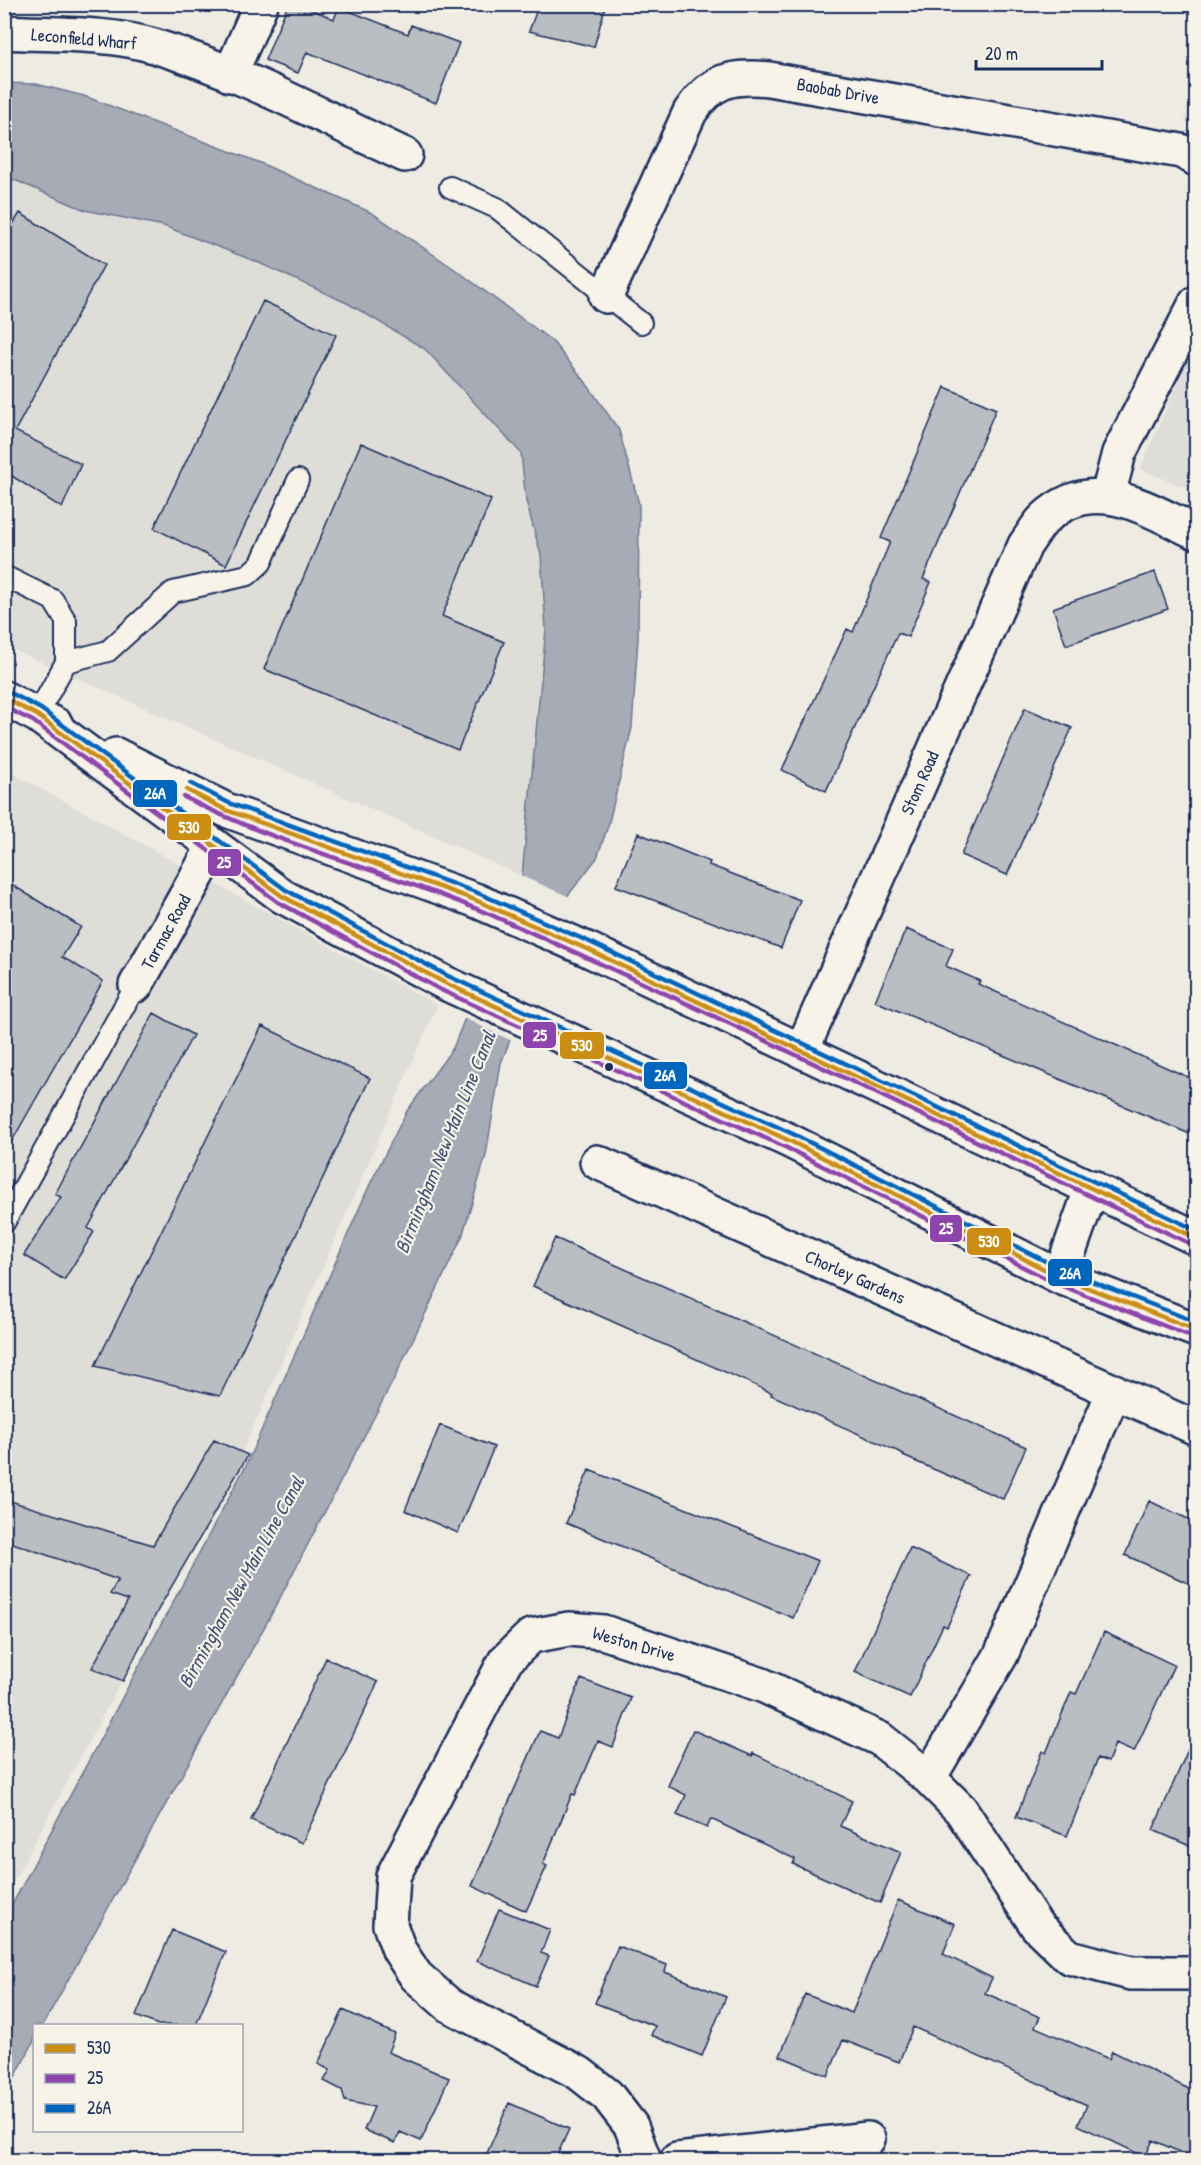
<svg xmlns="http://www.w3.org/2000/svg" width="1201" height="2165" viewBox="0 0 1201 2165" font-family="'Patrick Hand',sans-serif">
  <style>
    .built { fill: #deddd8 }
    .water { fill: #a6abb5; stroke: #6e7992; stroke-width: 1.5 }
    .pier { fill: #eeebe2 }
    .building { fill: #babdc2; stroke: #1b2f5e; stroke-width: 1.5 }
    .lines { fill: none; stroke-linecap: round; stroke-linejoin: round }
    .service-casing { stroke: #1b2f5e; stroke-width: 24 }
    .minor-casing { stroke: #1b2f5e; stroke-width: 38 }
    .primary-casing { stroke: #1b2f5e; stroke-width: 38 }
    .service { stroke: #f7f3e8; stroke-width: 20 }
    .minor { stroke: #f7f3e8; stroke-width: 33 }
    .primary { stroke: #f7f3e8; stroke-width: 33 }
    .bus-1-casing { stroke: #f7f3e8; stroke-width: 9 }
    .bus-2-casing { stroke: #f7f3e8; stroke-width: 9 }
    .bus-3-casing { stroke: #f7f3e8; stroke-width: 9 }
    .bus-1 { stroke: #cb8e13; stroke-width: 4.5 }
    .bus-2 { stroke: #8e44ad; stroke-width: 4.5 }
    .bus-3 { stroke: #0065bd; stroke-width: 4.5 }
    .bus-dot { fill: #1b2f5e; stroke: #f7f3e8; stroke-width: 2 }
    .labels { text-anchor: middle; stroke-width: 4.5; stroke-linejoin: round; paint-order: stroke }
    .street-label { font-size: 18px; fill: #1b2f5e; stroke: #f7f3e8 }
    .water-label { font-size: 20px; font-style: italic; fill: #455478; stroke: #f7f3e8 }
    .line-badge { stroke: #f7f3e8; stroke-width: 2 }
    .badge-label { font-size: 16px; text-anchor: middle; font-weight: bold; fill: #fff }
  </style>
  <rect width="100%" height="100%" fill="#eeebe2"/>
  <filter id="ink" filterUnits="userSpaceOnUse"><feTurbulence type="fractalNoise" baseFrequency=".0167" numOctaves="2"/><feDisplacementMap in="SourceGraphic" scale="12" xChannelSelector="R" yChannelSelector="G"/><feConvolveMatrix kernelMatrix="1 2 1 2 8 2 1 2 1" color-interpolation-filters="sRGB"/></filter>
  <g filter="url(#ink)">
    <path class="built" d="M1196 77V130L1185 120Z
      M5 176 85 210 164 226 258 262 349 304 425 349 521 453 526 501 541 555 546 629 522 876 5 646Z
      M1196 340V492L1140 469Z
      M5 769 437 1005 232 1476 5 1897Z"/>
    <path class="water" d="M5 83 36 84 84 96 258 162 372 213 459 272 552 341 584 380 619 430 639 504 638 638 632 728 608 826 597 858 566 898 501 1063 486 1155 462 1237 395 1377 270 1617 43 2025 34 2026V2041L5 2096V1918L246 1465 370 1184 407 1111 453 1048 522 876 546 629 541 555 526 501 521 453 425 349 349 304 257 262 164 226 85 210 5 176Z"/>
    <path class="pier" d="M519 875 570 897 512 1041 462 1017Z"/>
    <path class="building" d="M288 4H299L334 19 339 7 408 34 411 25 459 43 436 103 307 52 298 73 265 60Z
      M539 4H606L594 47 529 31Z
      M20 213 104 265 15 431 81 464 62 508 4 471V238Z
      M263 301 336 335 226 565 154 528Z
      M945 387 996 409 923 579 931 582 908 637 898 633 826 791 782 770 847 629 853 632 890 542 881 538Z
      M361 443 491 500 442 616 504 642 458 750 264 669Z
      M1155 572 1168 609 1066 645 1053 608Z
      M1025 708 1072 728 1007 875 961 855Z
      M638 833 710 862 709 865 800 900 781 948 616 886Z
      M4 880 81 927 62 957 103 981 4 1155Z
      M906 929 953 949 946 966 980 981 978 984 1197 1081V1137L875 1001Z
      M154 1013 193 1035 88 1228 94 1232 64 1280 24 1255 61 1197 55 1194Z
      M262 1026 370 1078 220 1396 95 1366Z
      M555 1238 1026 1447 1003 1499 903 1456 904 1454 771 1395 772 1393 533 1286Z
      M440 1425 494 1447 458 1533 405 1510Z
      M214 1440 248 1455 159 1608 123 1681 92 1668 128 1600 110 1594 118 1580 4 1540V1499L153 1545Z
      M589 1470 818 1561 793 1618 566 1523Z
      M1149 1501 1197 1523V1587L1125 1555Z
      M910 1548 971 1576 947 1627 943 1625 910 1697 855 1672Z
      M1104 1632 1174 1665 1134 1752 1115 1744 1108 1762 1098 1758 1067 1836 1016 1817 1042 1751 1046 1753 1071 1692 1076 1694Z
      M326 1658 378 1682 302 1843 251 1820Z
      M581 1679 631 1698 613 1747 598 1741 575 1795 572 1794 543 1864 547 1866 526 1911 472 1886 540 1731 558 1738Z
      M1197 1729V1849L1153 1830Z
      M693 1730 752 1756 753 1753 852 1801 840 1826 901 1852 880 1903 793 1864 795 1859 711 1819 707 1828 677 1815 686 1795 668 1786Z
      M898 1900 955 1924 943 1954 992 1978 985 1993 1040 2017 1035 2027 1109 2059 1112 2051 1197 2093V2160L1153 2140 1145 2157 1078 2125 1087 2105 913 2027 899 2062 843 2040 828 2076 780 2056 805 1994 852 2013Z
      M499 1909 550 1930 541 1953 549 1956 536 1986 477 1961Z
      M172 1930 226 1952 196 2025H158L136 2016Z
      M618 1946 667 1965 665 1972 726 1997 702 2056 651 2035 655 2026 595 2003Z
      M343 2010 395 2034 388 2052 449 2078 421 2141 400 2132 395 2143 364 2130 374 2107 345 2101 342 2090 324 2081 330 2070 318 2064Z
      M509 2103 569 2129 555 2160H484Z"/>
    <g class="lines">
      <defs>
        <path id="service" d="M450 187 497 208 641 323
          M4 576 53 600 66 621V662
          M37 715 66 662 108 651 173 592 248 575 261 563 298 480
          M4 1223 136 985"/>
        <path id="minor" d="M4 32C53 35 107 32 154 46 241 72 323 117 405 155
          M230 75 261 4
          M606 296 690 112C712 80 731 75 769 79L1181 151 1196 159
          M1108 495 1119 453 1196 303
          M136 985 214 846
          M802 1050 1025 545C1031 537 1037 526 1044 519 1093 472 1146 509 1196 532
          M597 1162 1196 1428
          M929 1778 1001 1655 1114 1391
          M644 2160 631 2126 607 2095 579 2073 449 2005 416 1976 399 1950 390 1925 393 1876 505 1661 531 1636 569 1629 603 1632 762 1685 880 1739 929 1778 961 1810 1037 1926 1069 1957 1131 1973H1196
          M677 2160 868 2139"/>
        <path id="primary" d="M4 698 56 725
          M37 715 282 896 445 983 790 1141 1060 1277 1196 1330
          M116 755 226 810 475 900 589 950 1196 1238
          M1060 1277 1092 1187"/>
      </defs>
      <use href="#service" class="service-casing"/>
      <use href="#minor" class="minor-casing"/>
      <use href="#primary" class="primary-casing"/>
      <use href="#service" class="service"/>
      <use href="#minor" class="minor"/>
      <use href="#primary" class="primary"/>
      <defs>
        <path id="bus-1" d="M4 698 37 715 282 896 445 983 790 1141 1060 1277 1196 1330
          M187 790 226 810 475 900 589 950 1196 1238"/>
        <path id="bus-2" d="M4 707 33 721 278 902 441 990 787 1148 1057 1284 1193 1337
          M184 797C281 847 389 871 489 914 726 1018 959 1134 1193 1245"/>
        <path id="bus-3" d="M7 691 41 709 286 890 448 976 793 1134 1063 1270 1196 1322
          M190 783 229 803 478 893 592 943 1196 1230"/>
      </defs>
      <use href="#bus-1" class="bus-1-casing"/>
      <use href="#bus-2" class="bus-2-casing"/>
      <use href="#bus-3" class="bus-3-casing"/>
      <use href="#bus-1" class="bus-1"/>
      <use href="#bus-2" class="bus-2"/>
      <use href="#bus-3" class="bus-3"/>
    </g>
  </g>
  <circle class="bus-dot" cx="609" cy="1067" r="5"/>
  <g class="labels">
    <g class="street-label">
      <text transform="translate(84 39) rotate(5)" y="6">Leconfield Wharf</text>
      <text transform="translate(838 91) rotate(10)" y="6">Baobab Drive</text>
      <text transform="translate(920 783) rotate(-66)" y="6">Stom Road</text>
      <text transform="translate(166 932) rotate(-61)" y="6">Tarmac Road</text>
      <text transform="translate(855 1277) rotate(24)" y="6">Chorley Gardens</text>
      <text transform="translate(634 1644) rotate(16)" y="6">Weston Drive</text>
    </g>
    <g class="water-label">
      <text transform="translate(445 1142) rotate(-68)" y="7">Birmingham New Main Line Canal</text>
      <text transform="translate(241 1582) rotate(-61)" y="7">Birmingham New Main Line Canal</text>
    </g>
  </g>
  <g class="line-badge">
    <rect x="132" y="779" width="46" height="29" rx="6" fill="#0065bd"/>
    <rect x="166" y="813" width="46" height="28" rx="6" fill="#cb8e13"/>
    <rect x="207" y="848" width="35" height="29" rx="6" fill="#8e44ad"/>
    <rect x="522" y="1021" width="35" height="28" rx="6" fill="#8e44ad"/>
    <rect x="559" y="1031" width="46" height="29" rx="6" fill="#cb8e13"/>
    <rect x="643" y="1061" width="45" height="29" rx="6" fill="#0065bd"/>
    <rect x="929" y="1214" width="34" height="29" rx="6" fill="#8e44ad"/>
    <rect x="966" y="1227" width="46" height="29" rx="6" fill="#cb8e13"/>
    <rect x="1047" y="1258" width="46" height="29" rx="6" fill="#0065bd"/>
  </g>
  <g class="badge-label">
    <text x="155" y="799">26A</text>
    <text x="189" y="833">530</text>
    <text x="224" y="868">25</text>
    <text x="540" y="1041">25</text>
    <text x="582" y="1051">530</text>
    <text x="665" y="1081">26A</text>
    <text x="946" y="1234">25</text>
    <text x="989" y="1247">530</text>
    <text x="1070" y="1279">26A</text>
  </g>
  <rect width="1201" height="2165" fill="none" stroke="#f7f3e8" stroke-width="24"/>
  <rect x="12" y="12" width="1177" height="2141" fill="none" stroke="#1b2f5e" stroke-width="2" filter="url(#ink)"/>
  <rect x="33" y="2024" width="210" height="108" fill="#f7f3e8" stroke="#9fa5b1" stroke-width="1.5"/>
  <rect x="45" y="2044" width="30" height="9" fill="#cb8e13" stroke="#9fa5b1" stroke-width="1.5"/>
  <text x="87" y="2054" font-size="18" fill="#1b2f5e">530</text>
  <rect x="45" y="2074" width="30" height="9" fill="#8e44ad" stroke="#9fa5b1" stroke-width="1.5"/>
  <text x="87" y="2084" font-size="18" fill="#1b2f5e">25</text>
  <rect x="45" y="2104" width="30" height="9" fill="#0065bd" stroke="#9fa5b1" stroke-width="1.5"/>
  <text x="87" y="2114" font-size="18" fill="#1b2f5e">26A</text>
  <path d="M976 60v9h126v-9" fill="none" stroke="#1b2f5e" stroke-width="3"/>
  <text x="985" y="60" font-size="18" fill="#1b2f5e" stroke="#f7f3e8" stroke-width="4.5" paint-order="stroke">20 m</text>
</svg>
